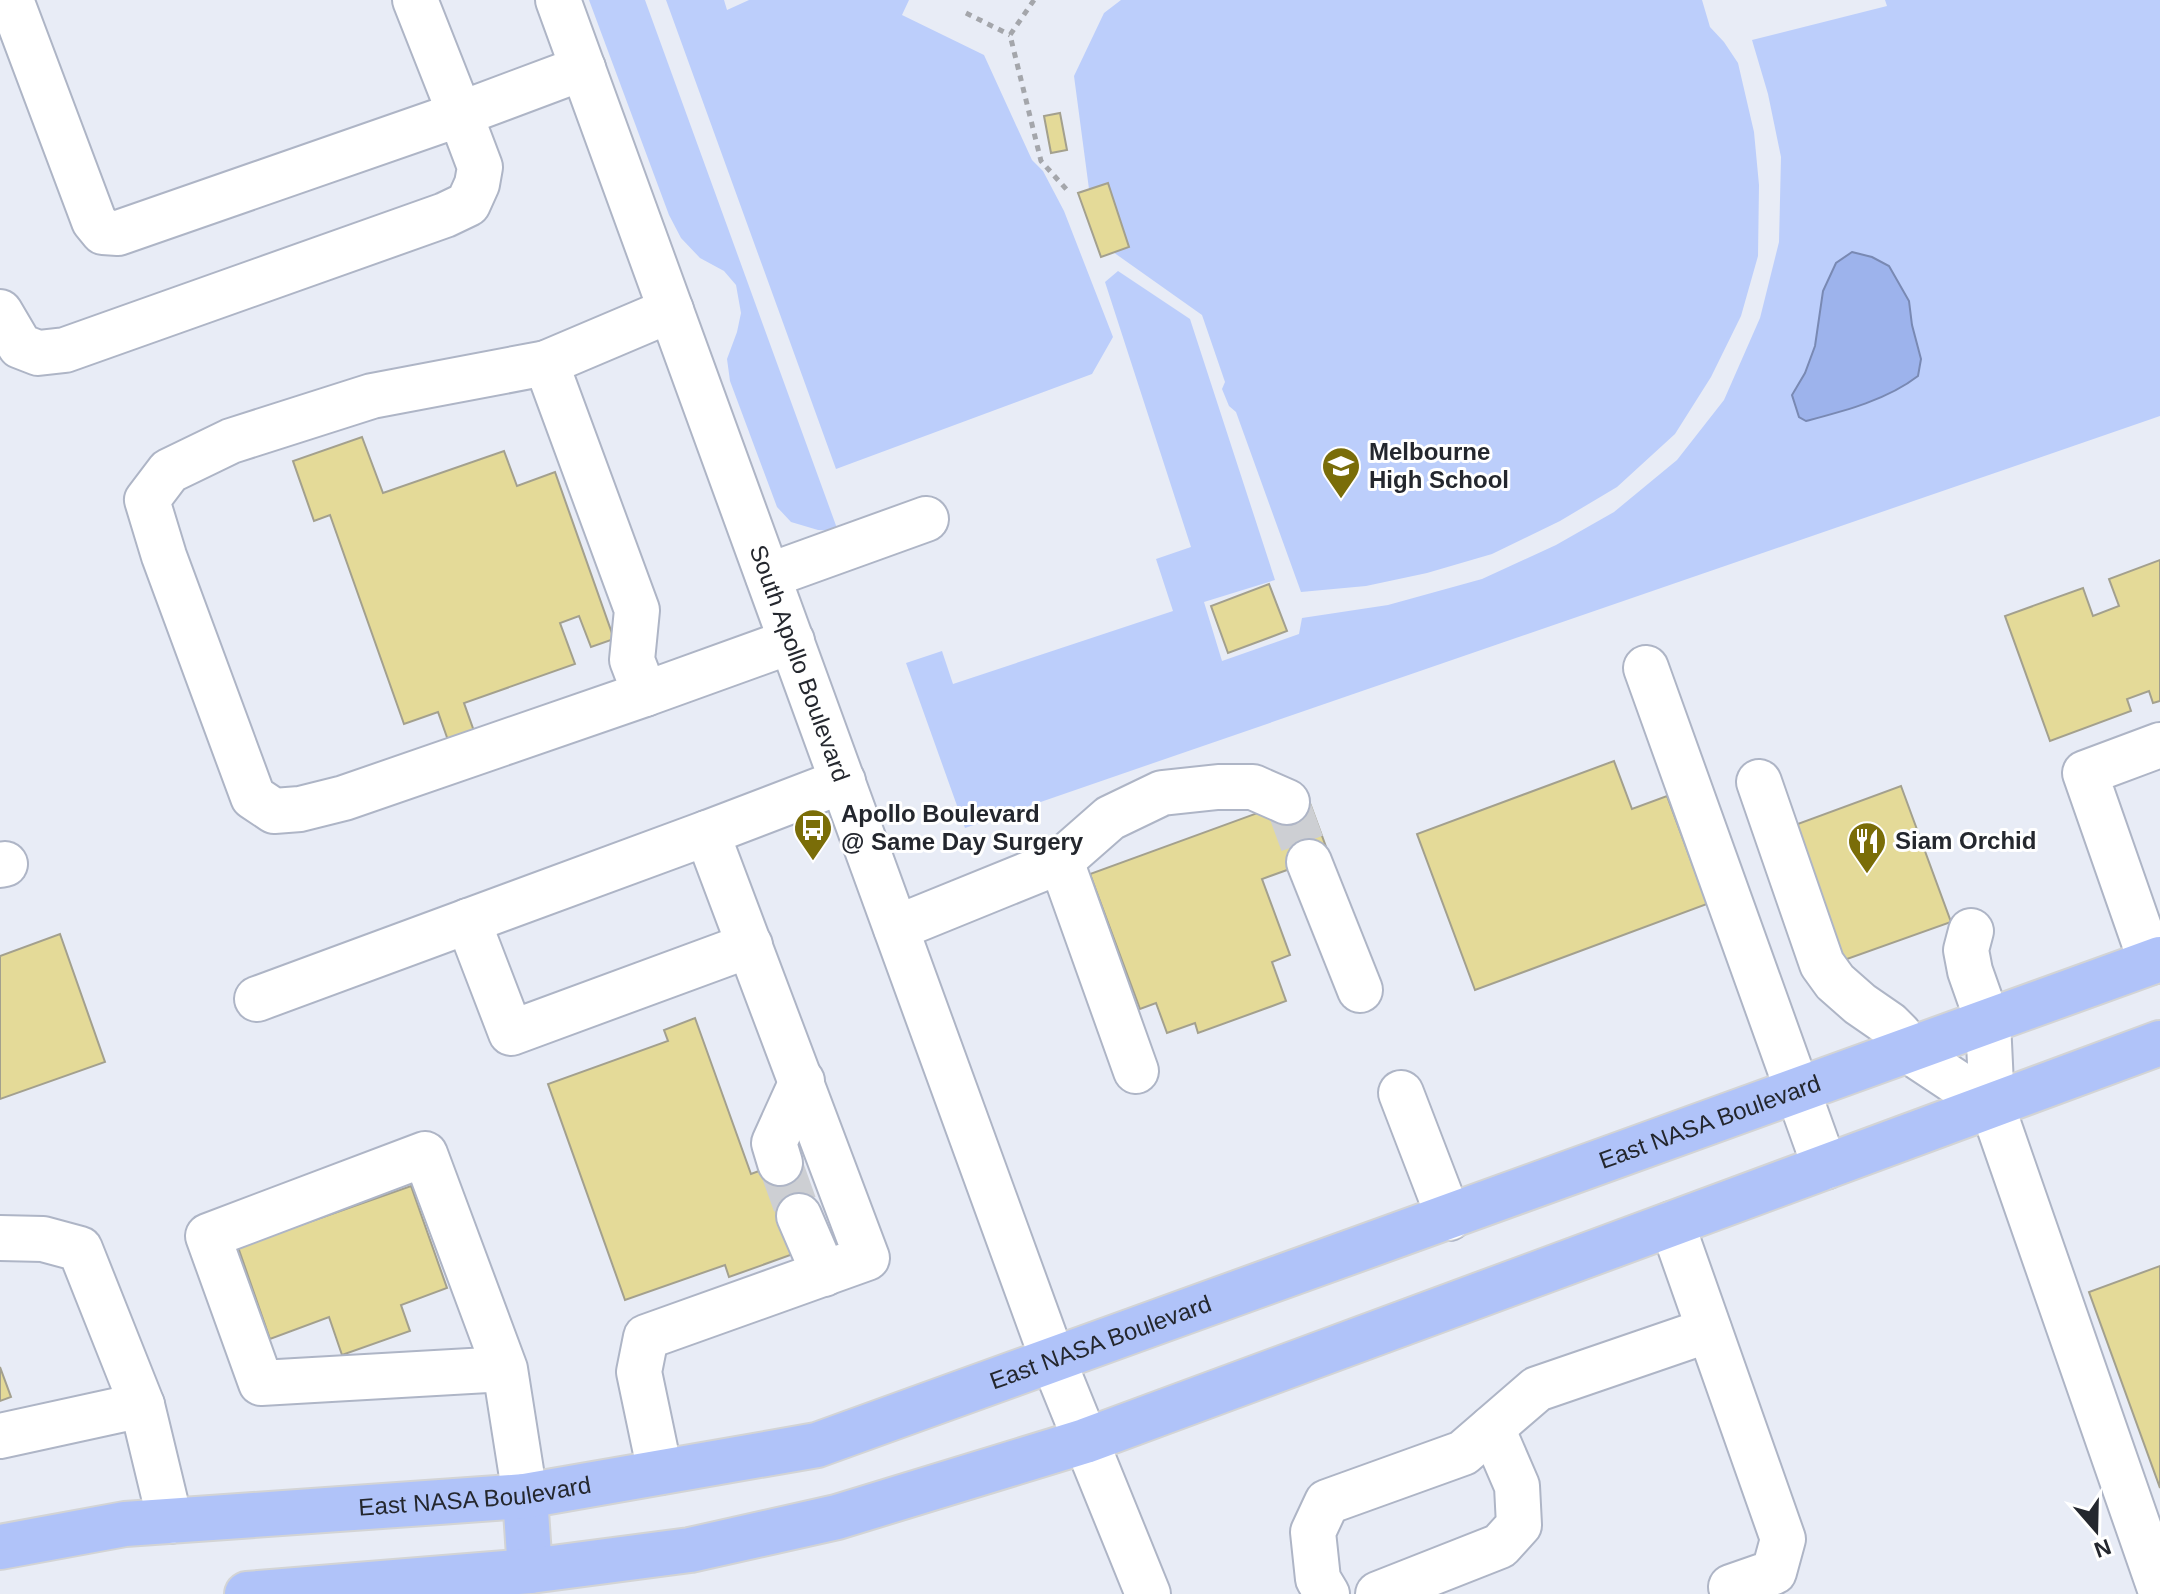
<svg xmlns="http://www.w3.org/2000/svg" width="2160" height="1594" viewBox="0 0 2160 1594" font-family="Arial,sans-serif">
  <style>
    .built { fill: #e8ecf6 }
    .green { fill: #bccefb }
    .water { fill: #9db3ec; stroke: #7989b3; stroke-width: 2 }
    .building { fill: #e4da98; stroke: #a3a08e; stroke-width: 2 }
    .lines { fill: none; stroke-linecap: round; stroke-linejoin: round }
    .minor-tunnel { stroke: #cdcfd3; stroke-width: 44; stroke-dasharray: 44 22; stroke-linecap: butt }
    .minor-casing { stroke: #aeb5c6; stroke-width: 48 }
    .major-casing { stroke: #d3d4d5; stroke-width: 48 }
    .path { stroke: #a4a6ab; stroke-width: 5; stroke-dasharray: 6 6; stroke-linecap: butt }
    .minor { stroke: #fff; stroke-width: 44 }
    .major { stroke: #b0c3f9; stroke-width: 44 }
    .labels { text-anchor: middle; stroke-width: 6; stroke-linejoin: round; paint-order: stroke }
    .poi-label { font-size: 24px; font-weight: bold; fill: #24272e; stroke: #fff; text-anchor: start }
    .street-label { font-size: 24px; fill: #24272e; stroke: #fff }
  </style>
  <rect width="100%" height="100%" fill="#f7f9fc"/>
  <path class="built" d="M0 0H2160V1594H0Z"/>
  <path class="green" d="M589 0H645L838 531 818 530 791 522 777 507 730 381 727 359 737 332 741 313 736 285 724 271 700 258 681 238 669 215Z
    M666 0H724L727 10 749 0H909L902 15 984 55 1032 160 1043 171 1064 211 1113 337 1092 374 836 469Z
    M1121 0H1702L1710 27 1724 42 1738 63 1754 132 1759 185 1758 256 1741 316 1711 377 1675 434 1617 487 1560 521 1492 554 1427 573 1366 586 1301 592 1236 412 1229 406 1222 389 1225 382 1202 315 1113 252 1129 247 1108 184 1089 189 1074 76 1104 13Z
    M1885 0H2160V416L965 828 906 663 942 651 953 684 1173 611 1156 559 1191 547 1105 282 1118 271 1190 319 1275 580 1204 602 1222 661 1299 634 1302 618 1388 605 1482 579 1556 545 1614 512 1677 460 1724 400 1760 318 1779 242 1781 157 1768 94 1752 40 1887 6Z"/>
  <path class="water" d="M1852 252 1872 257 1889 266 1909 301 1912 325 1921 359 1918 376C1887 400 1844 411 1806 421L1799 417 1792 395 1805 373 1815 346 1823 291 1836 263Z"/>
  <path class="building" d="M1060 113 1067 150 1051 153 1044 116Z
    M1108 183 1129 247 1101 257 1078 193Z
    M362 437 383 493 504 451 517 486 555 472 614 639 591 647 579 616 560 623 575 664 464 703 475 734 449 743 438 712 404 724 330 515 314 521 293 461Z
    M2160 560V701L2153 703 2149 691 2127 699 2131 711 2050 741 2005 616 2083 588 2093 616 2119 606 2109 579Z
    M1269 584 1287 631 1228 653 1211 606Z
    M1614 761 1632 809 1667 796 1707 904 1475 990 1417 834Z
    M1901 786 1951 922 1833 964 1784 829Z
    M1307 795 1329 855 1262 879 1290 955 1272 962 1286 1001 1198 1033 1195 1023 1167 1033 1156 1003 1140 1009 1090 874Z
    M60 934 105 1062 0 1099V956Z
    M695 1018 751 1174 796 1157 815 1211 796 1253 729 1277 725 1265 625 1300 548 1084 668 1041 664 1030Z
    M411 1186 447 1288 401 1305 410 1331 342 1355 329 1317 270 1339 238 1247Z
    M2160 1266V1488L2089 1292Z
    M0 1367 11 1397 0 1401Z"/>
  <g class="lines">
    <path class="minor-tunnel" d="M1287 802 1309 862
      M780 1163 799 1216"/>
    <defs>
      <g id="minor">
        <path d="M415 0 460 114 583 68"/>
        <path id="s1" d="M558 0 1053 1360 1148 1594"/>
        <path d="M671 310 546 363 637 610 632 660 645 694 792 641"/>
        <path d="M0 312 20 346 38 353 65 350 445 215 468 204 477 184 480 167 460 114 118 233 103 232 94 221 11 0"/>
        <path d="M546 363 372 396 231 441 169 471 147 500 164 556 253 797 274 811 300 809 344 798 645 694"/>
        <path d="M768 576 926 519"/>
        <path d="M1646 668 1825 1167"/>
        <path d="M1759 782 1822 964 1835 982 1860 1004 1889 1024 1899 1034 1909 1051 1992 1106"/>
        <path d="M1061 861 1110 818 1162 793 1218 787H1253L1287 802"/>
        <path d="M1309 862 1360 990"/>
        <path d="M0 865 5 864"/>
        <path d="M468 921 511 1033 750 945"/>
        <path d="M896 928 1061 861 1136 1071"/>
        <path d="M1971 931 1966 950 1970 971 1988 1022 1992 1106 2160 1589"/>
        <path d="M2151 962 2085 773 2160 745"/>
        <path d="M257 999 707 833"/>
        <path d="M1401 1093 1449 1218"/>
        <path d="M780 1163 774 1143 802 1081"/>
        <path d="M799 1216 824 1274"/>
        <path d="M1672 1224 1783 1539 1774 1572 1731 1587"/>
        <path d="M0 1238 43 1239 80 1249 142 1405 170 1521"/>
        <path d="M505 1369 261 1383 208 1236 425 1154 505 1369 525 1496"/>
        <path d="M0 1436 142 1405"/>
        <path d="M660 1472 639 1372 646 1337 867 1258 707 833 843 781"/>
        <path d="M1327 1594 1318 1579 1313 1532 1327 1502 1463 1453 1537 1389 1709 1330"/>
        <path d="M1378 1594 1500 1546 1519 1525 1517 1486 1492 1428"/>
      </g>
      <g id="major">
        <path d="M525 1496 530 1571"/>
        <path id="s2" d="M0 1547 125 1524 525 1496 817 1445 2160 959"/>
        <path d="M247 1594 530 1571 690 1550 837 1517 1085 1441 2160 1043"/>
      </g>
    </defs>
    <use href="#minor" class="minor-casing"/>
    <use href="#major" class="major-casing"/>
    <path class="path" d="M1034 0 1010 35 1041 161 1067 190
      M966 13 1010 35"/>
    <use href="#minor" class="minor"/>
    <use href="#major" class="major"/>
  </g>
  <defs>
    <symbol id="school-pin" viewBox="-11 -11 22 30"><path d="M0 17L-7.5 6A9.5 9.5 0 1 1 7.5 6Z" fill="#7a6d08" stroke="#fff"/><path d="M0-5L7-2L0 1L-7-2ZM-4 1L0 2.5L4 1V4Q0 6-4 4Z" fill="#fff"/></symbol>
    <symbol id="bus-pin" viewBox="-11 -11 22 30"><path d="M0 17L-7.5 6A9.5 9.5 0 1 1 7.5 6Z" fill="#7a6d08" stroke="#fff"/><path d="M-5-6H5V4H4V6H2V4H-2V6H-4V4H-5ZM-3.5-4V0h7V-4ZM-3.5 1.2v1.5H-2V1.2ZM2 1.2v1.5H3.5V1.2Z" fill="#fff"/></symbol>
    <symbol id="restaurant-pin" viewBox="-11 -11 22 30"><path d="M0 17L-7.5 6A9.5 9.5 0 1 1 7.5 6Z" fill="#7a6d08" stroke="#fff"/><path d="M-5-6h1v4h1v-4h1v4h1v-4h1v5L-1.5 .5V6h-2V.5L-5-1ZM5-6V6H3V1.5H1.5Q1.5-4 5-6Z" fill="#fff"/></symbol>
  </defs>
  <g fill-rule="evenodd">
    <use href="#school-pin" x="1319" y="444" width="44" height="60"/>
    <use href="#bus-pin" x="791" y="806" width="44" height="60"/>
    <use href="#restaurant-pin" x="1845" y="819" width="44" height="60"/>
  </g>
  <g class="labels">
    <g class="poi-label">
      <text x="1369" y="460">Melbourne<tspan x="1369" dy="28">High School</tspan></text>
      <text x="841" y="822">Apollo Boulevard<tspan x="841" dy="28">@ Same Day Surgery</tspan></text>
      <text x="1895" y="849">Siam Orchid</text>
    </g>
    <g class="street-label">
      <text dy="8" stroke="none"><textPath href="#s1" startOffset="706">South Apollo Boulevard</textPath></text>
      <text dy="8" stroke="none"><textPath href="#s2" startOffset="1774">East NASA Boulevard</textPath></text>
      <text dy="8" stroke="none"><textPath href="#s2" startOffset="1126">East NASA Boulevard</textPath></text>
      <text dy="8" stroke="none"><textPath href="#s2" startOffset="478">East NASA Boulevard</textPath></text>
    </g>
  </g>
  <g transform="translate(2096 1530) rotate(160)" stroke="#ffffff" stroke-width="6" paint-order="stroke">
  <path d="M0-6L14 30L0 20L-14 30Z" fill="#24272e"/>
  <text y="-12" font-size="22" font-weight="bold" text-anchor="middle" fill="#24272e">N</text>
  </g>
</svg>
